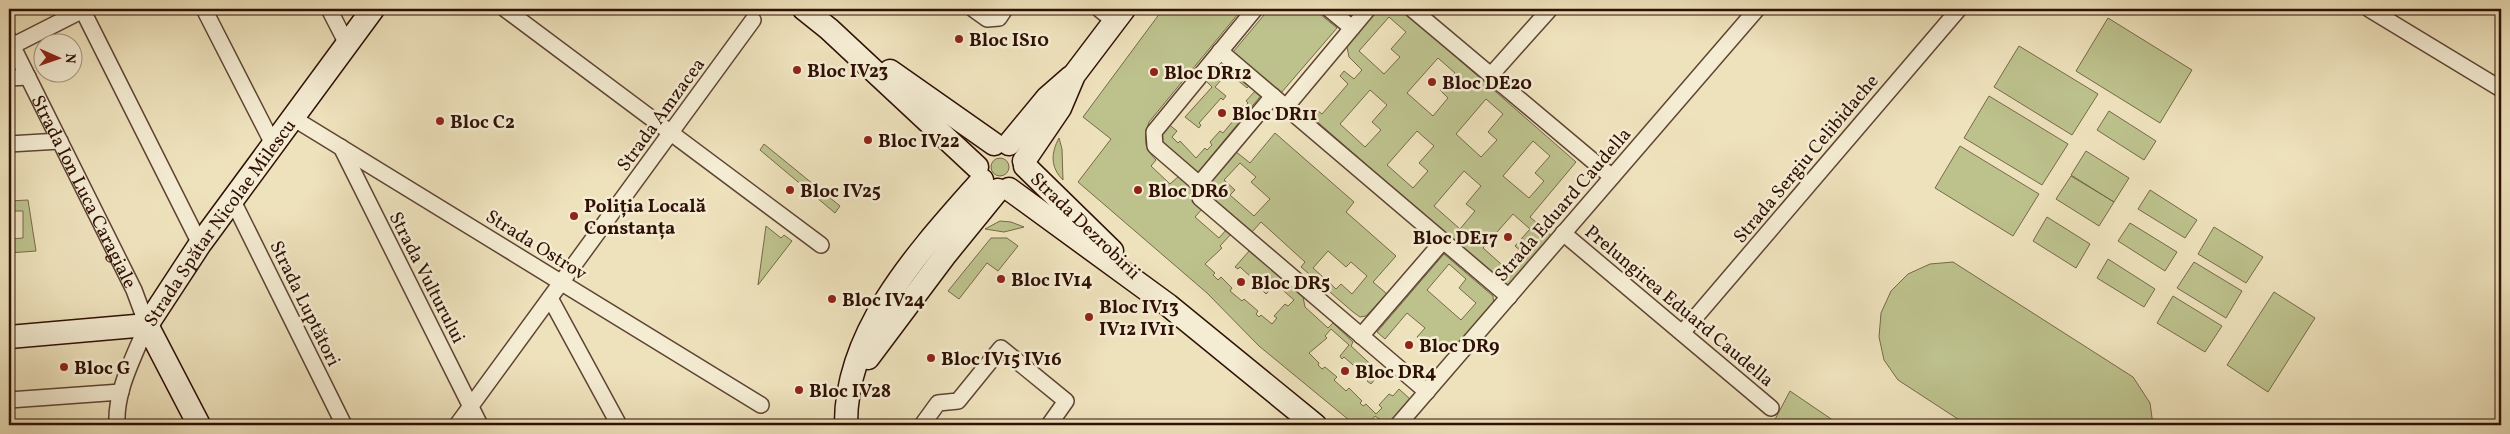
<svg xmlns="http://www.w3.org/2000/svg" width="2510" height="434" viewBox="0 0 2510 434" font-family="Vollkorn,serif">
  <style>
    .green { fill: #bdc28d; stroke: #766949; fill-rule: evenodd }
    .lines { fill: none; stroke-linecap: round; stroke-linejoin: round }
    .street-casing { stroke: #5f4433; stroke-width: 18 }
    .secondary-casing { stroke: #2f1005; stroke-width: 25 }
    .street { stroke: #f4ecd3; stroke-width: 15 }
    .secondary { stroke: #f4ecd3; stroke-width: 22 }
    .poi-dot { fill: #8f2418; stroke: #f4ecd3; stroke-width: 2 }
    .labels { text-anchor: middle; stroke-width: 5; stroke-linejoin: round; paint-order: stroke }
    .poi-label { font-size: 19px; font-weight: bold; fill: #2f1005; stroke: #f4ecd3; text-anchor: start }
    .street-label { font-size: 19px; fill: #2f1005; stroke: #f4ecd3 }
  </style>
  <rect width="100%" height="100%" fill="#eee2bc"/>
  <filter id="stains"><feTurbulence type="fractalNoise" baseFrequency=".004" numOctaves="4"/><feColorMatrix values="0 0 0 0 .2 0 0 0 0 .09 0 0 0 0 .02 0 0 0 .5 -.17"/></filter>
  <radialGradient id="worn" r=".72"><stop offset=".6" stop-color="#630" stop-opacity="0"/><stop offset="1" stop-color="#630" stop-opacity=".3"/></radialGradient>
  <path class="green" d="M1163 9H1242L1149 122C1144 139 1143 147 1156 160L1151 166 1170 184 1179 176 1193 190 1203 208 1195 217 1219 238 1227 229 1232 233 1220 246 1222 248 1205 264 1215 273 1213 275 1218 280 1221 277 1232 288 1230 291 1242 301 1244 299 1258 311 1256 314 1259 317 1261 315 1272 324 1277 318 1274 316 1285 304 1288 306 1294 300 1276 284 1266 294 1263 291 1264 289 1240 267 1238 269 1235 267 1250 250 1303 297 1305 307 1328 328 1333 323 1353 342 1351 346 1380 373 1371 384 1367 381 1369 379 1344 357 1342 359 1340 356 1349 345 1331 329 1325 336 1327 338 1309 353 1319 363 1318 365 1322 369 1325 367 1337 377 1334 380 1346 391 1349 388 1362 401 1360 403 1363 406 1366 404 1376 414 1382 408 1379 405 1389 394 1393 396 1399 389 1410 399 1388 425 1375 416 1367 425H1355L1259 346 1207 293 1078 182 1111 139 1083 117Z
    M1269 9H1314L1337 28 1281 93 1233 52Z
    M1377 9H1401L1576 162 1530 217 1554 238 1509 285 1498 280 1312 117 1318 111 1322 114 1348 84 1340 76 1344 71 1354 79 1362 70 1349 57 1347 47ZM1389 17 1406 32 1391 49 1400 57 1384 74 1359 51ZM1438 58 1455 73 1440 90 1448 98 1433 116 1407 93ZM1370 90 1387 105 1372 122 1381 130 1365 147 1340 124ZM1486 99 1503 114 1488 132 1497 140 1481 157 1456 134ZM1417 131 1434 146 1419 163 1428 171 1413 188 1387 165ZM1533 141 1550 156 1535 173 1544 181 1529 198 1503 176ZM1464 171 1481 186 1466 204 1475 211 1460 229 1434 206ZM1513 214 1530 229 1515 246 1524 254 1509 271 1483 248Z
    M2108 18 2192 70 2160 123 2076 71Z
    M2019 46 2098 94 2072 135 1994 87Z
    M1221 57 1263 93 1196 175 1159 140 1160 135 1167 123 1177 131 1172 137 1178 143 1180 141 1196 158 1205 148 1207 150 1212 145 1210 142 1220 131 1223 133 1233 121 1231 119 1243 105 1245 107 1248 103 1246 101 1256 90 1250 85 1247 88 1235 78 1238 74 1231 69 1215 87 1226 96 1223 100 1221 98 1199 123 1201 125 1199 128 1185 117 1212 87 1204 79Z
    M1989 96 2068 144 2042 185 1964 138Z
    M2109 111 2156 141 2144 160 2097 130Z
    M1275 133 1354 202 1346 212 1396 256 1373 282 1387 294 1366 316 1360 317 1353 312 1301 267 1305 262 1261 222 1252 232 1207 193 1208 182 1235 151 1250 163ZM1240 163 1256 177 1251 182 1270 199 1254 216 1230 195 1235 190 1224 180ZM1328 251 1346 267 1351 262 1367 276 1352 294 1341 284 1336 289 1313 268Z
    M1059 138 1062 149 1063 180C1050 167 1051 153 1059 138Z
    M764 144 840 206 835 213 760 150Z
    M1960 146 2039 194 2013 236 1935 188Z
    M2086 151 2129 178 2114 202 2071 175Z
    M991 167a9 9 0 1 1 18 0a9 9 0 1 1-18 0Z
    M2071 176 2114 202 2099 226 2056 199Z
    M2150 190 2197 220 2185 238 2138 209Z
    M28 200 36 251 9 253V239L23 238V211H9V201Z
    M2047 217 2090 244 2076 268 2033 241Z
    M1000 221 1011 222 1024 227 1004 232 985 229Z
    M2130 223 2177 252 2165 271 2118 241Z
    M766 226 781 238 784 235 792 241 758 285Z
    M2214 227 2263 257 2246 283 2198 254Z
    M991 238H1007L1018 246 998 271 987 263 959 299 948 291Z
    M1444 254 1493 296 1494 307 1455 353 1443 343 1435 352 1417 337 1425 328 1407 313 1385 339 1377 332ZM1449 264 1466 279 1459 288 1476 303 1461 320 1427 290Z
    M2108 259 2155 289 2144 307 2097 278Z
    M1953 262 2133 377 2150 403 2153 425H1967L1898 380 1884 360 1879 337 1881 313 1891 291 1908 274 1930 264Z
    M2194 262 2242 291 2226 318 2177 288Z
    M2274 292 2315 318 2268 392 2227 365Z
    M2173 296 2222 326 2205 352 2157 323Z
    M1790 391 1840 425H1772Z"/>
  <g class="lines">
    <defs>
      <g id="street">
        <path d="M82 9 200 244"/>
        <path d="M204 9 273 144"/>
        <path d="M329 9 347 44"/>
        <path d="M505 9 821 245"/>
        <path d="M973 9 987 19 999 18 1005 9"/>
        <path d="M1099 9 1115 22"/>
        <path d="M1255 9 1154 132 1155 146 1199 184 1200 198 1427 392"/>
        <path d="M1329 9 1352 28"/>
        <path d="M1412 9 1612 177"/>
        <path d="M2369 9 2501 89"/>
        <path id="s1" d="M9 39 134 290 147 325C134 357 115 391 117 425"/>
        <path d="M12 46 85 9"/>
        <path d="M1220 51 1509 297"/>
        <path d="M1491 75 1550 9"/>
        <path d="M9 78 28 77"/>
        <path d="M1286 107 1368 9"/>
        <path d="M293 118 761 405"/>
        <path d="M9 144 60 141"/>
        <path d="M341 147 480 425"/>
        <path d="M1199 184 1273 96"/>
        <path d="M232 199 344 425"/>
        <path d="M1563 233 1771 408"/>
        <path d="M550 298 619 425"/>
        <path d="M1682 333 1959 9"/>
        <path d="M1361 336 1443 241"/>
        <path d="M9 400 121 392"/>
        <path d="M457 425 753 20"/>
        <path d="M922 425 938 403 958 401 1001 348 1066 401 1049 425"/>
        <path d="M1398 425 1757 9"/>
      </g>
      <g id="secondary">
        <path d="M804 9 829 29 977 167"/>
        <path d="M890 71 994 144"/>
        <path d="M1009 144 1047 98 1071 77"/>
        <path d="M1024 161 1060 108 1074 75 1124 9"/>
        <path d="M1025 166 1112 251"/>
        <path d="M1009 189 1168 305 1315 425"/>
        <path d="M147 325 199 425"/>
        <path id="s2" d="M9 337 147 325 200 244 373 9"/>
        <path d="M868 358 946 254 998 190"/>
        <path d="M846 425C845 329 922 248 982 180"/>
      </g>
    </defs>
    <use href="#street" class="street-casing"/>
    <use href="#secondary" class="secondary-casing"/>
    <use href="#street" class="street"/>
    <use href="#secondary" class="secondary"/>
  </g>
  <g class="poi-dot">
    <circle cx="959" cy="39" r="5"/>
    <circle cx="797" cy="70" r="5"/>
    <circle cx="1154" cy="72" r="5"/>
    <circle cx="1432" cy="82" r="5"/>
    <circle cx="1222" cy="113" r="5"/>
    <circle cx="440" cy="121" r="5"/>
    <circle cx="868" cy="140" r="5"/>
    <circle cx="790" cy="190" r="5"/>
    <circle cx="1138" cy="190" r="5"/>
    <circle cx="574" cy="216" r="5"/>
    <circle cx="1508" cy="237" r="5"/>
    <circle cx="1001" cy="279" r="5"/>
    <circle cx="1241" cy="282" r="5"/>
    <circle cx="832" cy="299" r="5"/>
    <circle cx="1089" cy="317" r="5"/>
    <circle cx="1409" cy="345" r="5"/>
    <circle cx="931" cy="358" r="5"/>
    <circle cx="64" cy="367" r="5"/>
    <circle cx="1345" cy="371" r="5"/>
    <circle cx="799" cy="390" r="5"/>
  </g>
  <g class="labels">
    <g class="poi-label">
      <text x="969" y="46">Bloc IS10</text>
      <text x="807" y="77">Bloc IV23</text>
      <text x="1164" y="79">Bloc DR12</text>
      <text x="1442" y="89">Bloc DE20</text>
      <text x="1232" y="120">Bloc DR11</text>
      <text x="450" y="128">Bloc C2</text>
      <text x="878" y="147">Bloc IV22</text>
      <text x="800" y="197">Bloc IV25</text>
      <text x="1148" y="197">Bloc DR6</text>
      <text x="584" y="212">Poliția Locală<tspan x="584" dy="22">Constanța</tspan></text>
      <text x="1498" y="244" text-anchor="end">Bloc DE17</text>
      <text x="1011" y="286">Bloc IV14</text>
      <text x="1251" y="289">Bloc DR5</text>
      <text x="842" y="306">Bloc IV24</text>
      <text x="1099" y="313">Bloc IV13<tspan x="1099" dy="22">IV12 IV11</tspan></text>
      <text x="1419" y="352">Bloc DR9</text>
      <text x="941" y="365">Bloc IV15 IV16</text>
      <text x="74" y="374">Bloc G</text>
      <text x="1355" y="378">Bloc DR4</text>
      <text x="809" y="397">Bloc IV28</text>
    </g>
    <g class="street-label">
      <text transform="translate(660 114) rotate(-54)" y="7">Strada Amzacea</text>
      <text transform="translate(1805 158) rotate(-50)" y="7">Strada Sergiu Celibidache</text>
      <text dy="7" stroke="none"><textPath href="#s1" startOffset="170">Strada Ion Luca Caragiale</textPath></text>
      <text transform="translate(1562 204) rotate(-49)" y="7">Strada Eduard Caudella</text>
      <text dy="7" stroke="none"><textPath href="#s2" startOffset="264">Strada Spătar Nicolae Milescu</textPath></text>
      <text transform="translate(1086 225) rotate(44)" y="7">Strada Dezrobirii</text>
      <text transform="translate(537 244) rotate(32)" y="7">Strada Ostrov</text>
      <text transform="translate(428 277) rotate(63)" y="7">Strada Vulturului</text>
      <text transform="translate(306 303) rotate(64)" y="7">Strada Luptători</text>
      <text transform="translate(1680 305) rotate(40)" y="7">Prelungirea Eduard Caudella</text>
    </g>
  </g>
  <rect width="2510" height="434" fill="none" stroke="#eee2bc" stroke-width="30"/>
  <rect x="10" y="10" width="2490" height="414" fill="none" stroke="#2f1005" stroke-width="2.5"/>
  <rect x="15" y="15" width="2480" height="404" fill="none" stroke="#2f1005"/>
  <g transform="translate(58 58) rotate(92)"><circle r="24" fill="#f4ecd3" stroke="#a59481"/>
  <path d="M0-4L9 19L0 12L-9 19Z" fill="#8f2418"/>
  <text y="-8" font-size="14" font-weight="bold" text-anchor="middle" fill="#2f1005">N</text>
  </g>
  <rect width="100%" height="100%" filter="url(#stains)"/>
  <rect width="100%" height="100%" fill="url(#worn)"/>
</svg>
